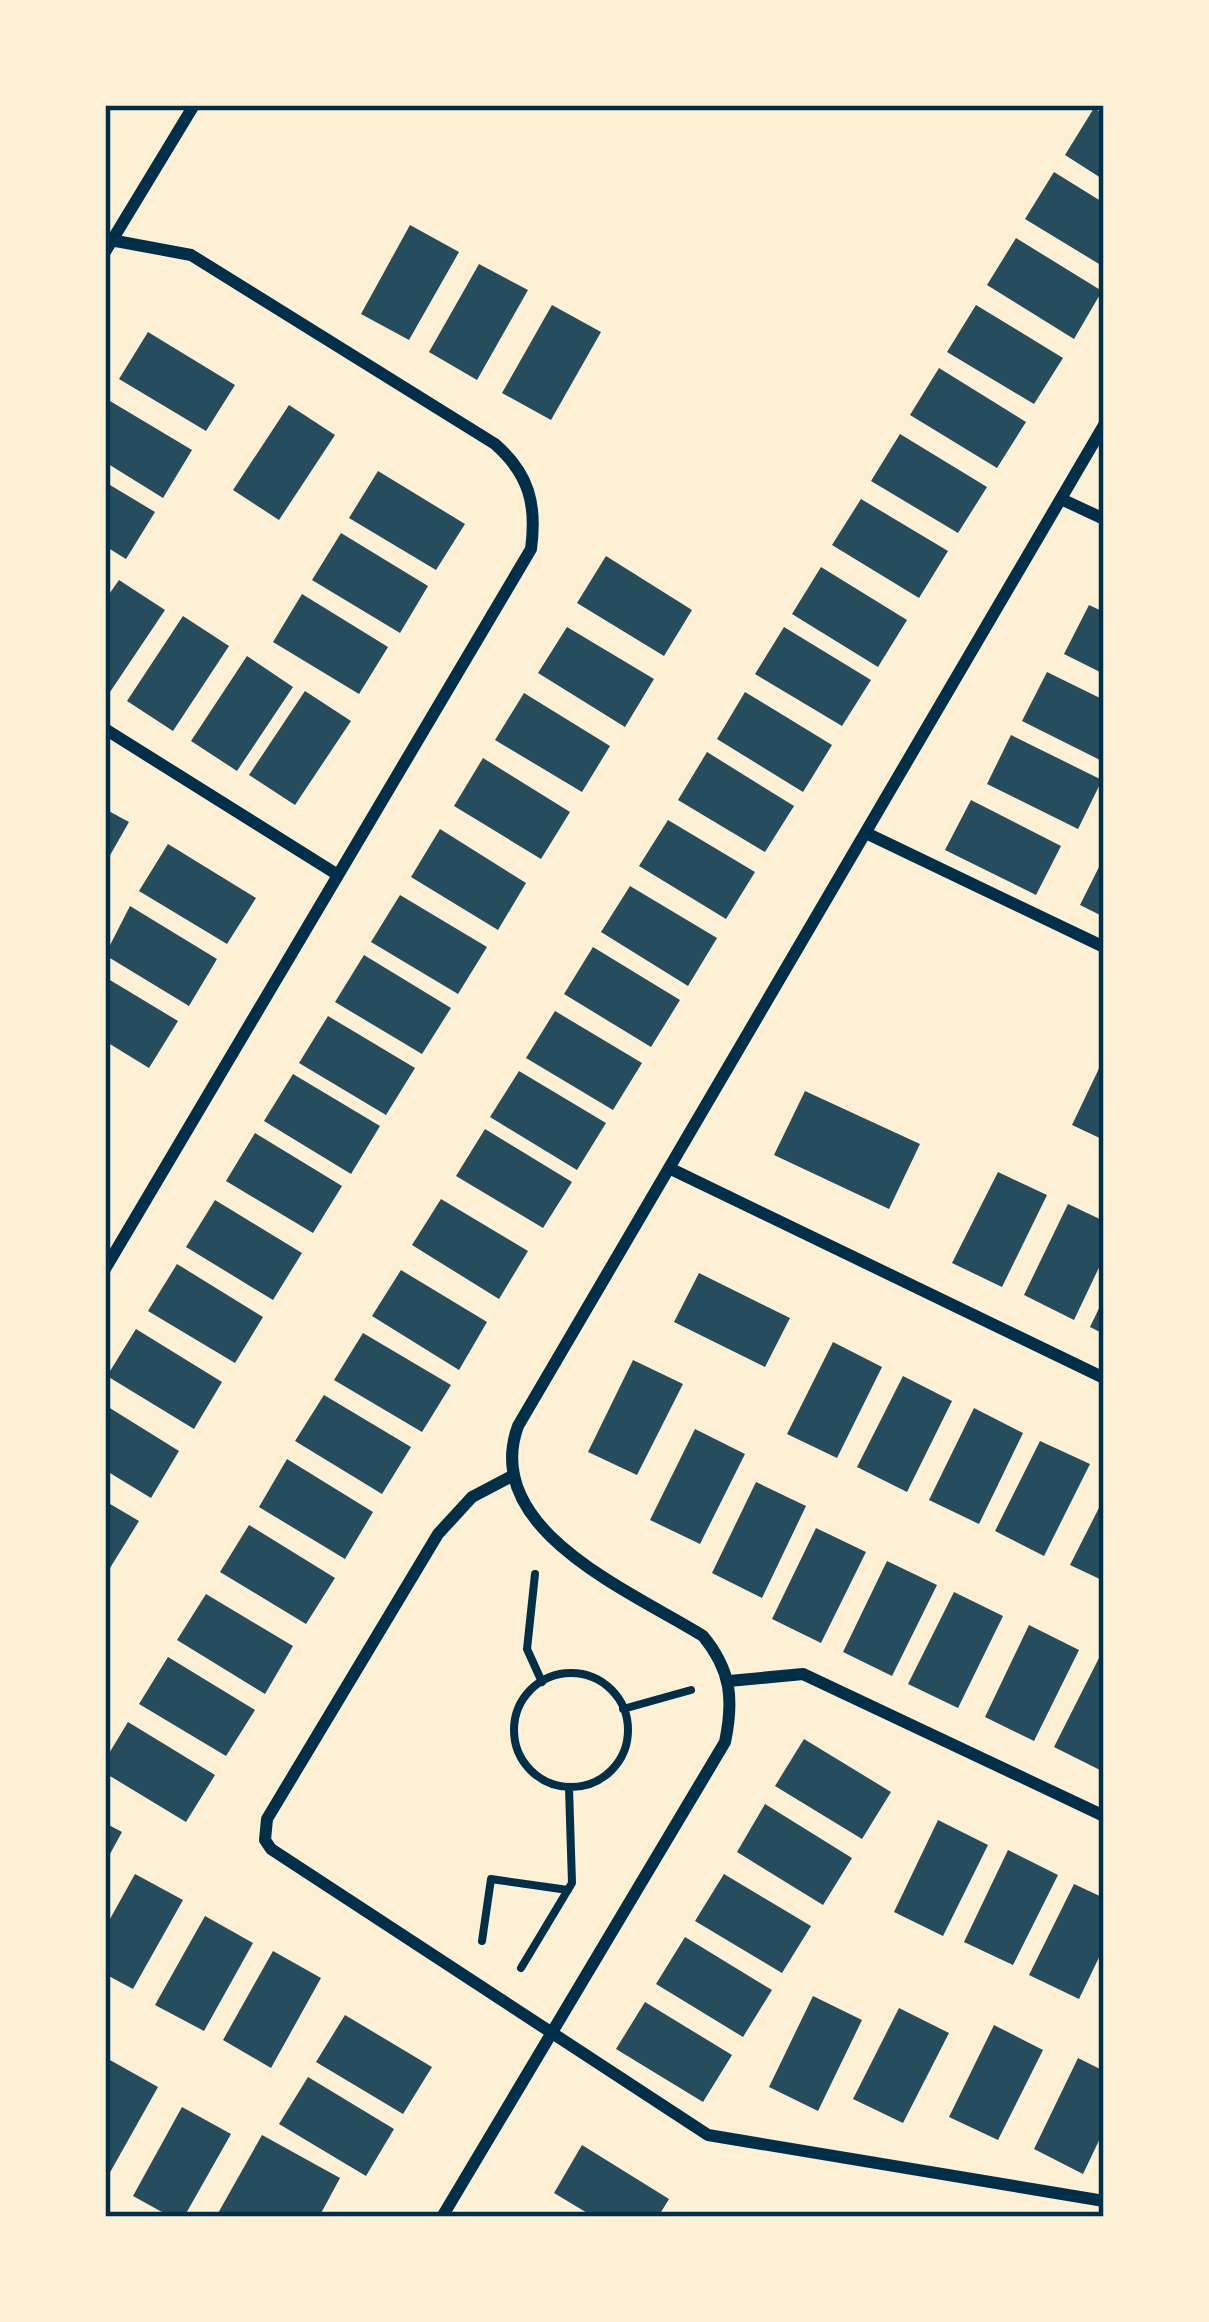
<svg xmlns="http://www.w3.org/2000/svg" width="1209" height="2322" viewBox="0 0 1209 2322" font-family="'Nunito Sans',sans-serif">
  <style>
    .building { fill: #264d5e }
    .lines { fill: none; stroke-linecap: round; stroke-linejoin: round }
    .path { stroke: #003049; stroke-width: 8 }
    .minor { stroke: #003049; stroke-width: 12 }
    .neatline { fill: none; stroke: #003049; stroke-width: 4.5 }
  </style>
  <rect width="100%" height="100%" fill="#fdf0d5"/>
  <path class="building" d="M1094 108 1104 115V180L1065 155Z
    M1054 172 1104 203V267L1025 219Z
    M410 225 459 252 409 340 361 314Z
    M1016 238 1102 291 1074 339 987 285Z
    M479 264 528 290 477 380 429 352Z
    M552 305 601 332 551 420 502 393Z
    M976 305 1063 358 1034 404 947 352Z
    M148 332 235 385 206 431 119 379Z
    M939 368 1026 422 997 468 910 415Z
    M105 398 192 450 163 498 105 462Z
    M289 405 335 435 279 520 233 490Z
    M900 434 987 487 958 533 871 481Z
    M378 471 465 524 436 570 349 518Z
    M105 482 155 512 126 559 105 546Z
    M861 499 948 551 919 598 832 545Z
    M341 533 428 586 400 633 312 580Z
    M606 556 692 610 664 656 577 603Z
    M821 567 907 620 878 667 792 614Z
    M119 580 165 610 108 695 105 600Z
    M302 594 388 647 359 694 273 642Z
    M1089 605 1104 612V674L1064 654Z
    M183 616 229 646 173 731 127 701Z
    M567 627 654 679 625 727 538 673Z
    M784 627 871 680 842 726 755 674Z
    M247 656 293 687 237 771 191 741Z
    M1047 672 1104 700V762L1022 721Z
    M305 691 351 721 295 805 249 775Z
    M745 692 832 745 803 792 717 739Z
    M524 693 610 746 582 792 495 740Z
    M1011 735 1102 780 1078 829 987 784Z
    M707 752 794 806 765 852 678 800Z
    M483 758 570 812 541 859 454 806Z
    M971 800 1061 846 1036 895 945 850Z
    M105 809 129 822 105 864Z
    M668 820 755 872 726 919 639 866Z
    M440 829 526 883 498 930 411 877Z
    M168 844 256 898 227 944 139 891Z
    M1104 857V917L1080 905Z
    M630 886 717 938 688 986 601 932Z
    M400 895 487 947 458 994 371 942Z
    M130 906 217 959 189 1006 105 955Z
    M593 947 680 1000 651 1047 564 994Z
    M364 955 451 1008 422 1054 335 1002Z
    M105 977 178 1021 149 1068 105 1041Z
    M555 1011 642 1063 613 1110 526 1058Z
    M328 1016 415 1068 386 1115 299 1063Z
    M1104 1058V1140L1072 1125Z
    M519 1071 606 1123 577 1170 490 1117Z
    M293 1074 380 1126 351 1174 264 1121Z
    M805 1091 920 1144 889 1209 774 1155Z
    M485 1129 572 1182 543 1228 456 1176Z
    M255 1133 342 1186 313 1233 226 1181Z
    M998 1172 1047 1195 1002 1287 952 1263Z
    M441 1199 528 1251 499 1299 412 1245Z
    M215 1200 302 1253 273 1300 186 1247Z
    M1068 1204 1104 1221V1257L1074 1320 1024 1295Z
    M177 1264 263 1317 235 1363 148 1311Z
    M401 1270 487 1322 459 1370 372 1316Z
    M699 1273 790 1318 765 1367 674 1322Z
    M1104 1298V1334L1090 1327Z
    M136 1329 222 1382 194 1429 107 1376Z
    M363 1333 451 1385 422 1432 334 1380Z
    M833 1342 882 1367 837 1458 787 1434Z
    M633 1360 683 1384 637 1475 588 1452Z
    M903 1376 952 1401 907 1492 857 1467Z
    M324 1395 411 1447 382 1494 295 1441Z
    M105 1405 179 1451 151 1498 105 1470Z
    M974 1408 1023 1433 979 1524 929 1500Z
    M695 1429 745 1454 700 1544 650 1520Z
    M1040 1441 1090 1464 1044 1556 995 1531Z
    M287 1459 373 1512 345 1559 259 1507Z
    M756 1482 806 1506 762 1598 712 1573Z
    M1104 1498V1581L1070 1565Z
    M105 1501 139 1521 110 1568 105 1565Z
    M249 1525 335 1578 306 1624 220 1572Z
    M816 1528 866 1552 821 1643 772 1619Z
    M887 1561 937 1585 892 1676 843 1652Z
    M954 1592 1003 1616 958 1708 908 1684Z
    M206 1594 293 1646 265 1694 177 1640Z
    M1029 1625 1079 1650 1034 1741 985 1717Z
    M1100 1656 1104 1658V1772L1054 1747Z
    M168 1657 255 1710 226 1756 139 1704Z
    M128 1722 215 1775 186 1822 105 1773V1760Z
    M804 1739 891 1792 862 1839 775 1786Z
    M765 1804 852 1858 823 1905 737 1852Z
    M938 1820 988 1845 943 1936 894 1912Z
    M105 1823 122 1832 105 1863Z
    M1008 1850 1058 1875 1013 1965 964 1942Z
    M135 1874 183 1900 133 1989 105 1974V1928Z
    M724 1874 811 1926 782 1973 695 1921Z
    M1074 1884 1104 1898V1947L1079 1999 1029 1975Z
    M205 1916 253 1943 204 2031 155 2005Z
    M685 1937 772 1990 743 2037 656 1984Z
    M273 1951 321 1978 271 2068 223 2040Z
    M813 1996 862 2020 818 2111 769 2087Z
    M645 2002 732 2055 703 2102 616 2049Z
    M899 2008 949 2033 903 2123 853 2099Z
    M345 2015 432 2067 403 2114 316 2062Z
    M994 2025 1043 2050 998 2140 949 2117Z
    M1078 2058 1104 2071V2130L1083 2174 1034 2149Z
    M110 2060 158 2087 108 2176 105 2069Z
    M308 2077 394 2129 366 2176 279 2124Z
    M182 2107 231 2134 184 2217H171L133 2196Z
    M262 2135 340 2178 319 2217 217 2215Z
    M582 2145 669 2199 658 2217H594L554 2193Z"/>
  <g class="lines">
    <path class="path" d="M535 1574 527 1649 542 1682
      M514 1730a57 57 0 1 1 114 0a57 57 0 1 1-114 0Z
      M623 1709 691 1690
      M482 1941 491 1879 568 1890
      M521 1968 572 1883 569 1788"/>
    <path class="minor" d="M105 239 191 255 495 444C529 474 537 504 531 549L105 1269
      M105 252 194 105
      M1061 499 1104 519
      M105 729 338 875
      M866 833 1104 947
      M669 1168 1104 1378
      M512 1476 472 1497 438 1534 267 1819 265 1840 271 1849 708 2135 1104 2201
      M729 1681 803 1674 1104 1816
      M442 2217 725 1742C734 1699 731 1670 703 1636 633 1592 480 1530 518 1426L1104 425"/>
  </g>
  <rect width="1209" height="2322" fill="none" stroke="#fdf0d5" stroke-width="216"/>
  <rect x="108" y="108" width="993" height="2106" class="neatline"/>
</svg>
